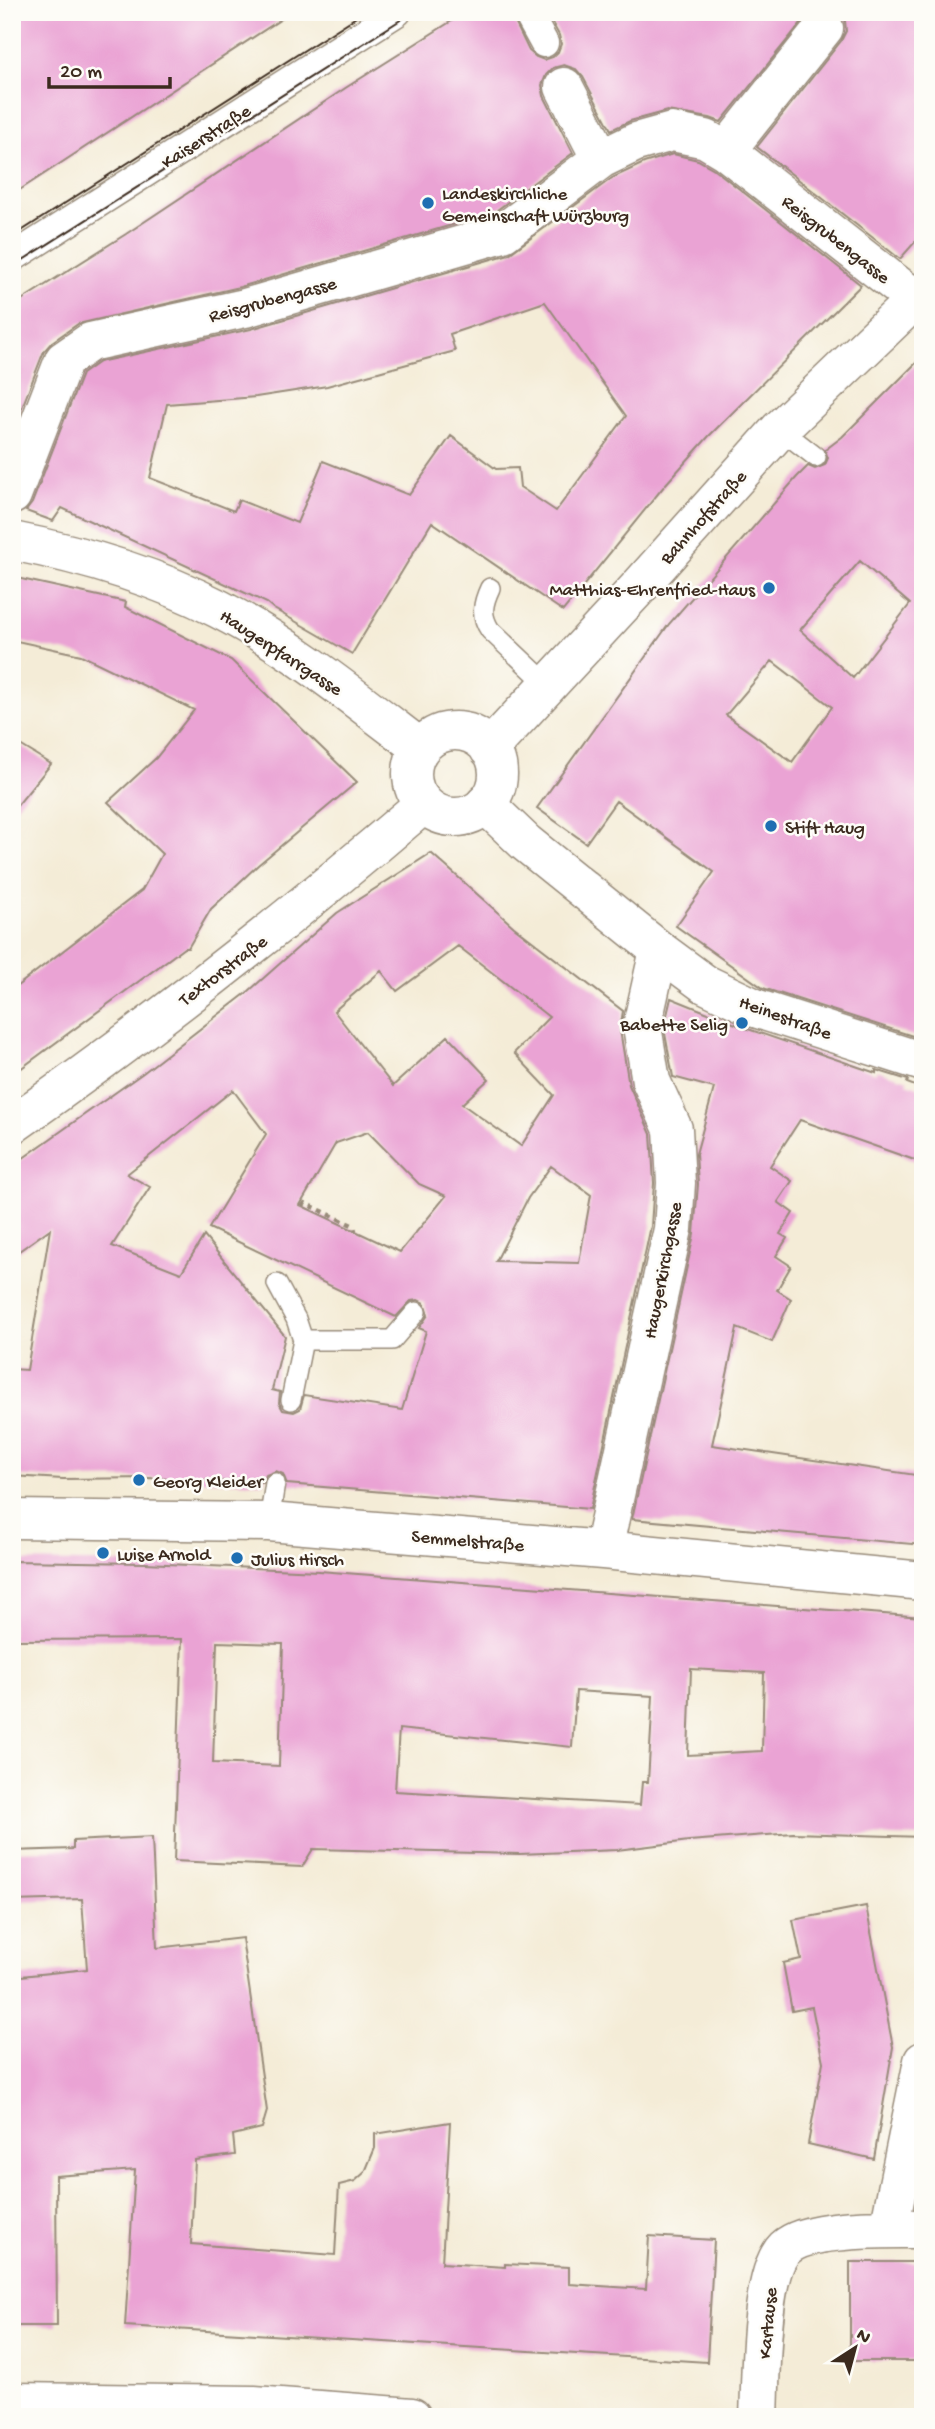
<svg xmlns="http://www.w3.org/2000/svg" width="935" height="2429" viewBox="0 0 935 2429" font-family="'Gochi Hand',sans-serif">
  <style>
    .building { fill: #eaa3d4; fill-rule: evenodd }
    .lines { fill: none; stroke-linecap: round; stroke-linejoin: round }
    .service-casing { stroke: #988b7a; stroke-width: 22 }
    .pedestrian-casing { stroke: #988b7a; stroke-width: 31 }
    .minor-casing { stroke: #988b7a; stroke-width: 41 }
    .tertiary-casing { stroke: #988b7a; stroke-width: 41 }
    .path { stroke: #988b7a; stroke-width: 4.5; stroke-dasharray: 5 5; stroke-linecap: butt }
    .service { stroke: #fff; stroke-width: 19 }
    .pedestrian { stroke: #fff; stroke-width: 28 }
    .minor { stroke: #fff; stroke-width: 38 }
    .tertiary { stroke: #fff; stroke-width: 38 }
    .tram { stroke: #3b2a1e; stroke-width: 2 }
    .poi-dot { fill: #1f6fb2; stroke: #fdfcf7; stroke-width: 2.5 }
    .labels { text-anchor: middle; stroke-width: 5; stroke-linejoin: round; paint-order: stroke }
    .street-label { font-size: 19px; fill: #3b2a1e; stroke: #fdfcf7 }
    .poi-label { font-size: 19px; fill: #3b2a1e; stroke: #fdfcf7; text-anchor: start }
  </style>
  <rect width="100%" height="100%" fill="#fdfcf7"/>
  <filter id="ink" filterUnits="userSpaceOnUse"><feTurbulence type="fractalNoise" baseFrequency=".0143" numOctaves="2"/><feDisplacementMap in="SourceGraphic" scale="14" xChannelSelector="R" yChannelSelector="G"/><feConvolveMatrix kernelMatrix="1 2 1 2 8 2 1 2 1" color-interpolation-filters="sRGB"/></filter>
  <filter id="wash" filterUnits="userSpaceOnUse"><feTurbulence type="fractalNoise" baseFrequency=".00686" numOctaves="4" result="noise"/><feDisplacementMap in="SourceGraphic" scale="28" xChannelSelector="R" yChannelSelector="G"/><feGaussianBlur stdDeviation="1.57" result="paint"/><feColorMatrix in="noise" values="0 0 0 0 0 0 0 0 0 0 0 0 0 0 0 0 0 1.4 0 .05"/><feComposite in="paint" operator="in"/></filter>
  <g filter="url(#wash)">
    <rect width="100%" height="100%" fill="#f4ecd7"/>
    <g id="blocks">
      <path class="building" d="M12 12H292L12 195Z
        M466 12H510L529 51 536 57 544 60 553 57 558 52 561 44 559 35 546 12H810L721 122 710 118 667 111 630 121 611 130 583 77 576 69 564 65 553 68 546 75 542 85 544 96 573 153 493 213 240 287 78 324 52 342 44 351 12 433V306L126 234 347 87Z
        M839 12H923V233L900 259 757 147 841 41 846 31 845 21Z
        M673 154 698 160 714 169 861 285 709 436 665 485 563 611 432 522 352 654 274 609 267 603 62 508 53 521 26 511 32 503 82 374 99 362 251 329 509 254 612 178 644 163ZM545 302 626 416 556 511 520 487 518 468 496 469 451 436 409 495 323 461 297 523 239 500 234 511 150 478 167 404 256 397 327 386 455 351 450 334Z
        M923 356V1022L919 1038 763 988 676 926 714 872 616 801 586 843 537 808 669 624 797 477 808 466 815 469 825 465 828 458 825 450 842 437ZM860 561 910 604 853 678 800 630ZM772 661 832 707 792 762 726 715Z
        M12 577 126 602 125 607 231 660 357 782 258 865 211 909 188 948H184L12 1075V990L142 890 162 854 108 802 156 758 194 710 81 655 12 640Z
        M12 740 51 764 12 812Z
        M431 853 514 927 623 1011 620 1030 629 1085 651 1134 654 1183 651 1226 590 1509 287 1484 283 1474 276 1471 266 1475 263 1483 149 1478 63 1479 12 1476V1369L27 1370 50 1229 12 1256V1166L143 1073 249 991 337 913ZM458 946 549 1017 514 1053 554 1095 521 1146 462 1104 489 1079 448 1036 393 1086 334 1011 381 971 397 991ZM233 1090 266 1134 209 1228 396 1317 411 1301 418 1300 424 1303 428 1315 419 1328 426 1331 402 1410 304 1395 300 1409 294 1412 283 1410 279 1403 280 1392 272 1390 285 1336 204 1236 181 1273 112 1246 150 1187 127 1174ZM368 1132 419 1184 446 1196 400 1252 300 1205 336 1143ZM551 1166 591 1195 579 1263 496 1261 528 1198Z
        M671 998 748 1029 876 1073V1070L908 1080 907 1083 923 1089V1163L800 1120 770 1166 792 1181 778 1202 793 1213 780 1234 787 1238 776 1256 791 1266 777 1290 791 1299 772 1342 737 1328 712 1445 923 1476V1545L632 1519 694 1234 698 1184 696 1154 714 1088 673 1077 664 1028Z
        M12 1561 145 1563 319 1571 923 1617V1837L793 1833 689 1841 617 1850 519 1854 313 1849 302 1867 174 1861 182 1639 12 1640ZM217 1642 283 1644 279 1766 213 1763ZM691 1669 764 1673 762 1751 688 1755ZM576 1691 653 1696 648 1782H642L640 1805 395 1791 399 1729 572 1747Z
        M152 1837 157 1948 242 1938 267 2111 262 2128 233 2135 235 2155 195 2160 191 2244 335 2255 339 2185 355 2181 365 2172 375 2148V2134L450 2122 442 2263 505 2267V2264L569 2267V2284L646 2289 649 2236 714 2240 707 2362 125 2326 135 2170 56 2176 57 2326H12V1977L87 1969 82 1899 12 1901V1851L73 1849V1841Z
        M866 1906 893 2047 874 2159 808 2144 823 2062 812 2007 792 2011 783 1963 801 1959 793 1920Z
        M850 2262H923V2361H850Z"/>
    </g>
  </g>
  <g filter="url(#ink)">
    <use href="#blocks" fill-opacity="0" stroke="#988b7a" stroke-width="2"/>
    <g class="lines">
      <defs>
        <path id="service" d="M780 429 816 457
          M490 588C483 603 480 615 490 630L548 685
          M277 1284 296 1319 303 1340 291 1400
          M303 1340H392L416 1312
          M269 1522 275 1483"/>
        <path id="pedestrian" d="M527 12 544 43
          M12 258 397 12"/>
        <path id="minor" d="M564 87 601 159
          M726 151 824 28
          M12 495 64 360 90 342 245 308 503 233 601 159 636 142 672 132 706 139 726 151 915 299
          M12 541C84 555 153 575 219 609 291 646 356 699 420 748
          M485 804 526 843 659 950 705 984 755 1008 923 1062
          M12 1519 269 1522 603 1550 923 1581
          M603 1550 673 1229 676 1183 673 1129 651 1081 642 1026 659 950
          M889 2229 923 2061
          M759 2417C761 2379 759 2273 785 2248 808 2226 891 2229 923 2229"/>
        <path id="tertiary" d="M412 774a43 43 0 1 1 86 0a43 43 0 1 1-86 0Z
          M489 749 637 589 780 429 923 292
          M12 1125C155 1025 292 917 424 804
          M12 2402 254 2405 412 2417"/>
      </defs>
      <use href="#service" class="service-casing"/>
      <use href="#pedestrian" class="pedestrian-casing"/>
      <use href="#minor" class="minor-casing"/>
      <use href="#tertiary" class="tertiary-casing"/>
      <path class="path" d="M303 1206 305 1203 354 1226 355 1231"/>
      <use href="#service" class="service"/>
      <use href="#pedestrian" class="pedestrian"/>
      <use href="#minor" class="minor"/>
      <use href="#tertiary" class="tertiary"/>
      <path class="tram" d="M12 237 364 12
        M12 267 413 12"/>
    </g>
  </g>
  <g class="poi-dot">
    <circle cx="428" cy="203" r="7"/>
    <circle cx="769" cy="588" r="7"/>
    <circle cx="771" cy="826" r="7"/>
    <circle cx="742" cy="1023" r="7"/>
    <circle cx="139" cy="1480" r="7"/>
    <circle cx="103" cy="1553" r="7"/>
    <circle cx="237" cy="1558" r="7"/>
  </g>
  <g class="labels">
    <g class="street-label">
      <text transform="translate(205 135) rotate(-33)" y="7">Kaiserstraße</text>
      <text transform="translate(837 238) rotate(38)" y="7">Reisgrubengasse</text>
      <text transform="translate(272 298) rotate(-15)" y="7">Reisgrubengasse</text>
      <text transform="translate(702 516) rotate(-48)" y="7">Bahnhofstraße</text>
      <text transform="translate(282 651) rotate(33)" y="7">Haugerpfarrgasse</text>
      <text transform="translate(222 969) rotate(-37)" y="7">Textorstraße</text>
      <text transform="translate(786 1016) rotate(20)" y="7">Heinestraße</text>
      <text transform="translate(661 1270) rotate(-79)" y="7">Haugerkirchgasse</text>
      <text transform="translate(468 1539) rotate(5)" y="7">Semmelstraße</text>
      <text transform="translate(766 2323) rotate(-85)" y="7">Kartause</text>
    </g>
    <g class="poi-label">
      <text x="442" y="199">Landeskirchliche<tspan x="442" dy="22">Gemeinschaft Würzburg</tspan></text>
      <text x="755" y="595" text-anchor="end">Matthias-Ehrenfried-Haus</text>
      <text x="785" y="833">Stift Haug</text>
      <text x="728" y="1030" text-anchor="end">Babette Selig</text>
      <text x="153" y="1487">Georg Kleider</text>
      <text x="117" y="1560">Luise Arnold</text>
      <text x="251" y="1565">Julius Hirsch</text>
    </g>
  </g>
  <rect width="935" height="2429" fill="none" stroke="#fdfcf7" stroke-width="42"/>
  <g transform="translate(855 2348) rotate(36)" stroke="#fdfcf7" stroke-width="5" paint-order="stroke">
  <path d="M0-5L12 26L0 18L-12 26Z" fill="#3b2a1e"/>
  <text y="-10" font-size="19" font-weight="bold" text-anchor="middle" fill="#3b2a1e">N</text>
  </g>
  <path d="M49 77v10h121v-10" fill="none" stroke="#3b2a1e" stroke-width="3.5"/>
  <text x="60" y="77" font-size="21" fill="#3b2a1e" stroke="#fdfcf7" stroke-width="5" paint-order="stroke">20 m</text>
</svg>
